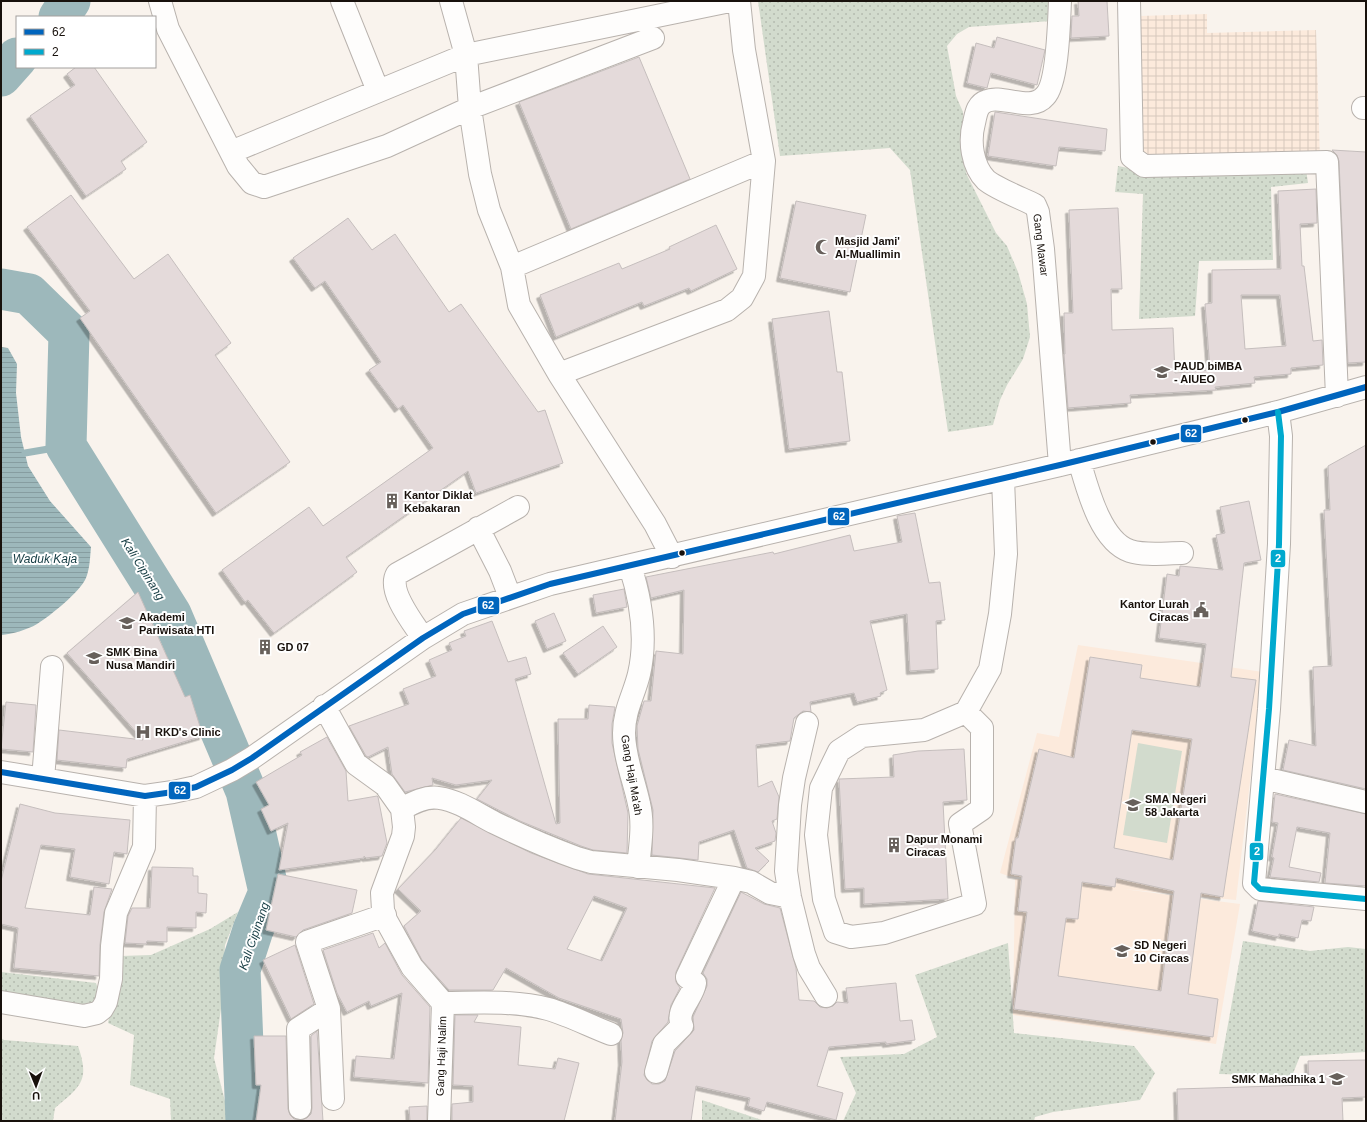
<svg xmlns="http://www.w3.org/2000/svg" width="1367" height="1122" viewBox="0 0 1367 1122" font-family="Helvetica,sans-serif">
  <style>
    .built { fill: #fceadc }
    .industrial { fill: url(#industrial-grid) }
    .grass { fill: url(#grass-dots) }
    .green { fill: #d2dbcd }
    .water { fill: url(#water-rules) }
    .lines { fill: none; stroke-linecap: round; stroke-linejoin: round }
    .stream { stroke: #9db8bb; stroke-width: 7 }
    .river { stroke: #9db8bb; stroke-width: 41 }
    .building { fill: #e4dada; stroke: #c5bebd; fill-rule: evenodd; filter: url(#shadow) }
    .minor-casing { stroke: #b8b2ad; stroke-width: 24 }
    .minor { stroke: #fefdfc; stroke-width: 22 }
    .bus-1-casing { stroke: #fff; stroke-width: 9 }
    .bus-2-casing { stroke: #fff; stroke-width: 9 }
    .bus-1 { stroke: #0065bd; stroke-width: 6 }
    .bus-2 { stroke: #00a9ce; stroke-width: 6 }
    .bus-dot { fill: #18110c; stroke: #fff; stroke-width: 1.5 }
    .labels { text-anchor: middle; stroke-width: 4; stroke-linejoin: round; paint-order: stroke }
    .poi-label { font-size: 11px; font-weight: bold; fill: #18110c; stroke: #fff; text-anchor: start }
    .street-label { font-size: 11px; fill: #18110c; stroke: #fff }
    .water-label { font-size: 12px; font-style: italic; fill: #153c43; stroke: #fff }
    .line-badge { stroke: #fff; stroke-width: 1.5 }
    .badge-label { font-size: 11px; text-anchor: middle; font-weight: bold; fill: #fff }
  </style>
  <defs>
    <pattern id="industrial-grid" width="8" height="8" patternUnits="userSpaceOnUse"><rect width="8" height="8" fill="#fceadc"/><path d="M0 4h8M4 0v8" fill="none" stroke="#d7c8bc"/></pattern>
    <pattern id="grass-dots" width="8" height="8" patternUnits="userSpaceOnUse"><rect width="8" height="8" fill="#d2dbcd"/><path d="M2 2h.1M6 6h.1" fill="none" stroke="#b4bbaf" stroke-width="1.8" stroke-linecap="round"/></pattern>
    <pattern id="water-rules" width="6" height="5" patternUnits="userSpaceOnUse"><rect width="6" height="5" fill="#9db8bb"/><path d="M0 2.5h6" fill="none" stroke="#869da0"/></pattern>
    <filter id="shadow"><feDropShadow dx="-3.5" dy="3.5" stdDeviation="0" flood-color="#0004"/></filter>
  </defs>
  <rect width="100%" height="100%" fill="#f9f3ed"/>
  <path class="built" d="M1078 645 1263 672 1236 900 1123 889 1240 904 1216 1044 1013 1015 1015 879 1100 886 1008 876 1000 873 1037 733 1059 737Z"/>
  <path class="industrial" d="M1207 14V33L1316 30 1320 160 1144 166 1139 16Z"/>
  <path class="grass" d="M758 1H1055L1051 21 969 27 957 34 947 46 956 96 963 112 966 173 996 233 1007 246 1018 272 1027 304 1030 337 1023 359 1007 385 1000 400 993 425 948 432 910 170 890 148 780 156Z
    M1118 166 1149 172 1306 169 1308 183 1271 187 1273 260 1199 261 1195 316 1139 319 1143 194 1115 192Z
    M238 912 225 945 221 1009 214 1058 230 1121H171L170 1099 130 1085 134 1035 108 1023 121 956 151 955 210 929Z
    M1243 941 1310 951 1348 947 1366 949V1052L1300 1056 1292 1076 1219 1074Z
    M1008 943 1014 1033 1134 1046 1155 1073 1140 1100 1053 1112 1035 1117 1034 1121H843L856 1093 840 1057 904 1054 937 1037 915 975Z
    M1 972 96 983 100 995 89 1007 1 1013Z
    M1 1038 4 1040 78 1046C90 1081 81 1086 55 1108L53 1121H1Z
    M702 1100 765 1121H702Z"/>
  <path class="green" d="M1138 743 1182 751 1167 843 1123 835Z"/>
  <path class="water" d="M1 347 8 348 17 364 16 393 21 437 28 466 50 501 91 547C90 557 90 568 86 578 80 592 50 616 37 624 27 630 12 634 1 635Z"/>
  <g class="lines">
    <path class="stream" d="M25 453 66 446"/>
    <path class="river" d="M59 17 70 1
      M1 76 17 58
      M1 289 29 294 69 333 66 446 171 614 246 791 269 892 253 930 240 970 246 1121"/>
  </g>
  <path class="building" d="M1078 1H1107L1109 36 1071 38 1072 16H1079Z
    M997 37 1045 50 1037 85 991 73 987 88 967 83 976 43 994 48Z
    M639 57 690 179 571 229 519 102Z
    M76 67H94L147 142 121 161 126 169 86 196 30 116 75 85 67 74Z
    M995 112 1107 129 1105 151 1059 147 1056 166 988 156Z
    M1332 150 1366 152V362L1348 363 1339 161 1337 155Z
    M1316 189 1317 223 1300 224 1302 266H1304L1313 341 1322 340 1323 365 1291 368V374L1254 377 1255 383 1215 387 1216 390 1130 395 1131 403 1068 408 1064 354H1065L1064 313H1073L1069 210 1118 208 1122 289H1111L1112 330 1173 328 1175 373 1210 370 1205 304 1212 303V270L1281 269 1278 191ZM1241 295H1280L1286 346 1245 349Z
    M71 195 134 279 168 254 231 343 215 355 290 462 216 513 80 318 90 311 27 227Z
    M796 201 866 215 850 292 780 278Z
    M348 218 372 250 395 234 449 312 461 304 538 412 545 410 563 463 476 493 468 471 346 557 357 572 274 633 248 600 245 602 222 570 309 507 323 526 433 448 403 405 398 409 369 370 381 362 325 281 315 288 293 258Z
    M716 225 737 269 691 291 689 288 644 306 642 302 556 337 540 295 619 263 622 269 670 249 669 247Z
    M829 311 837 372H842L850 441 789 449 772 319Z
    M1366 445V789L1283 770 1289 740 1316 746 1313 667 1332 666 1324 510H1330L1328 466Z
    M1249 501 1261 560 1244 563 1231 677 1256 680 1223 897 1201 893 1188 994 1218 999 1213 1037 1014 1009 1027 912 1018 911 1022 876 1011 874 1016 838H1018L1039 749 1074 758 1090 657 1142 665 1140 678 1200 687 1206 644 1159 638 1167 574 1179 576 1180 566 1223 570 1216 535 1225 533 1220 507ZM1132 730 1192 739 1173 860 1114 848ZM1116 878 1174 891 1161 991 1058 976 1066 918 1078 919 1082 882 1115 887Z
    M915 513 929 583 940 582 945 620 936 621 938 669 910 671 907 614 870 621 887 690 880 693 881 696 857 702 854 693 810 702 811 712 803 711 794 718 790 741 756 745 758 787 772 781 779 797 777 819 772 821 776 833 775 841 755 848 769 861 758 872 747 868 734 830 699 842 698 860 652 855 653 810 638 749 637 726 644 701H651L656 651 683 654 684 590 651 598 646 577 773 552 774 554 850 535 854 551 902 542 897 516Z
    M624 589 627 607 596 613 593 595Z
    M138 592 185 697 190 695 203 736 127 759 126 768 57 760 59 730 143 740 67 653Z
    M554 613 566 641 547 649 535 621Z
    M492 621 508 662 526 657 531 674 515 679 556 824 560 823 558 719H588L589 705 615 707 612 724V743L628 813 627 853 593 850 581 846 520 821 477 799 492 780 456 785 432 778 433 785 405 792 392 774 388 747 368 757 366 756 349 726 409 704 403 689 436 676 429 660 452 650 449 643 466 636 464 631Z
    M603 626 617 647 578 674 563 653Z
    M6 702 36 705 33 752 1 749Z
    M327 737 346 771 348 801 377 796 378 797 387 843 382 856 366 858 364 856V858L279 870 288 823 271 831 261 809 269 805 256 782 302 755 300 752Z
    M964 749 967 800 943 802 948 899 864 904V888L845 889 839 779 894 777 893 755 918 751Z
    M1275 794 1366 814V886L1325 883 1330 833 1297 827 1289 867 1321 873 1319 882 1270 877 1274 858 1272 857 1278 823 1272 822Z
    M20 804 55 813 130 820 127 854 114 852 109 884 70 877 75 849 41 845 25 908 90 915 94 887 112 889 104 912 100 945 99 976 14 968 18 928 1 924V881Z
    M461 818 531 853 588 874 715 888 676 972V982L680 988 671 1005 668 1022 652 1041 644 1075 647 1080 652 1084H659L665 1081 675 1051 694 1030 693 1017 707 986V979L703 973 741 892 764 904 780 908 796 968 799 1000 814 1001 820 1007 827 1008 833 1006 837 1002 848 1003 846 988 896 983 900 1021 912 1020 915 1040 886 1044V1042L829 1047 817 1086 843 1093 836 1120 767 1102 764 1111 748 1106 750 1098 696 1086 691 1121H615L622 1062 621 1040 623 1033 621 1019 559 998 506 968 493 990H449L422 960 404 926 421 911 398 889 437 848 436 849ZM594 896 627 908 602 961 567 949Z
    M152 867 193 868V876H198V893L207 894 206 913 196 912V928L167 927V942L147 941 146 944 125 943 128 916 132 908H150Z
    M278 874 357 890 352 913 303 930 296 937 266 930Z
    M1258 901 1314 907 1311 921 1302 920 1298 938 1279 934V937L1252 931Z
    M373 933 379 948 385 943 402 975 430 1007 428 1083 354 1077 356 1056 394 1059 402 993 371 1006 369 1001 347 1012 337 993 323 950Z
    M295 945 314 1004 291 1019 263 960Z
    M455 1015H478L474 1022 521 1027 518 1065 555 1069 558 1058 579 1063 564 1121H452V1104L473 1102V1086L453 1085Z
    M317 1031 323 1121H256L261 1085H256L254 1036H286L288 1109 290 1115 294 1119 301 1120 307 1118 311 1114 312 1108 311 1036Z
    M1366 1060V1097L1342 1098 1343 1121H1178L1177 1089 1309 1085 1308 1061Z
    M427 1106V1121H410L409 1107Z"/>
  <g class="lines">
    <defs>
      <path id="minor" d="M160 1 168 29 238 166 252 183 264 187 387 146 470 108 653 38
        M342 1 378 91
        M451 1 466 55 470 108 480 174 489 210 512 267 519 305 559 374
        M1129 1 1132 157 1144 166 1327 162 1337 396
        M1363 108H1366
        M231 152 466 55 730 1
        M512 267 764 161
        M1278 412 1281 436 1279 544 1269 709 1254 883 1260 889 1366 899
        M1079 460C1087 487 1100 541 1130 551 1145 556 1166 553 1182 553
        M1060 465 1043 249 1038 212 1035 205C1023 199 995 188 986 180 972 166 969 141 974 123 976 114 977 104 987 101 1002 94 1031 113 1045 96 1058 83 1059 21 1060 1
        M478 528 500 571 510 597
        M672 557 655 524 559 374 727 310 742 298 754 276 764 161 744 50 739 1
        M630 566C641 600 647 639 639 674 634 695 624 710 624 733 624 757 634 780 639 804 644 824 640 847 638 867
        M423 638C414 624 387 591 397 574L518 507
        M324 706 356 764 385 785 402 809 404 827 403 836 382 893 383 910 386 920 412 967 443 1003 439 1121
        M966 712 982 728V809L960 824 975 904 884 933 851 937 835 932 824 899 816 835 821 788 839 751 862 736 924 730 966 712 990 669 1000 614 1006 554 1003 479
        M807 723 794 778 790 805 786 871 790 897 804 954 809 968 826 996
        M1 772 145 796 173 792 196 787 232 770 252 758 423 638 463 614 550 584 1060 465 1278 412 1366 387
        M1263 778 1366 802
        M43 779 52 667
        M402 809C414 802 426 796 439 798 460 801 477 814 495 823 522 836 549 848 577 858L591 862 678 870 734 878 751 882 770 893 790 897
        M1 1002 84 1016 97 1013 102 1009 106 1002 111 979 112 946 116 913 144 847 145 796
        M443 1003C477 1003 514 1000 548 1009 569 1015 590 1026 611 1034
        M656 1072 664 1044 682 1026C675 1010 693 998 695 983L687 977 734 878
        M333 1099 329 1009 307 942 385 915
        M300 1108 298 1029 329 1009"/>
    </defs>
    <use href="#minor" class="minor-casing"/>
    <use href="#minor" class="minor"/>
    <defs>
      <path id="bus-1" d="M1 772 145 796 173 792 196 787 232 770 252 758 423 638 463 614 550 584 1060 465 1278 412 1366 387"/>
      <path id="bus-2" d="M1278 412 1281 436 1279 544 1269 709 1254 883 1260 889 1366 899"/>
    </defs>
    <use href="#bus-1" class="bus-1-casing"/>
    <use href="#bus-2" class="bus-2-casing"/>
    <use href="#bus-1" class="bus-1"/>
    <use href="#bus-2" class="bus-2"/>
  </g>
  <defs>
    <symbol id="mosque-bare" viewBox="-9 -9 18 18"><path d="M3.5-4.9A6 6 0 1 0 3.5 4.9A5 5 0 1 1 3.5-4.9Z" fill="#67605b" stroke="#fff" stroke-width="2.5" paint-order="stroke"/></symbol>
    <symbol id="school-bare" viewBox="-9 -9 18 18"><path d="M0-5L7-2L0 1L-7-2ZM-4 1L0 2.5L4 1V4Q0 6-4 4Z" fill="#67605b" stroke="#fff" stroke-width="2.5" paint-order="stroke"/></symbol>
    <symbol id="building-bare" viewBox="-9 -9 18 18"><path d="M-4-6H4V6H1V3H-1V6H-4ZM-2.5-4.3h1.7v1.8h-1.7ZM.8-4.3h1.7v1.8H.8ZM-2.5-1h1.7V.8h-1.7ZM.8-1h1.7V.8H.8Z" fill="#67605b" stroke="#fff" stroke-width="2.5" paint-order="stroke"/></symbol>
    <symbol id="civic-bare" viewBox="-9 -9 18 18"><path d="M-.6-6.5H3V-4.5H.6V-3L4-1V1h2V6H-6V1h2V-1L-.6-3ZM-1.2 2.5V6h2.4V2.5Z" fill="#67605b" stroke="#fff" stroke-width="2.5" paint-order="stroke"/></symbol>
    <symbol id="university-bare" viewBox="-9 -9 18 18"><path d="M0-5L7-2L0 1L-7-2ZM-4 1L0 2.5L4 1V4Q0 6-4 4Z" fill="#67605b" stroke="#fff" stroke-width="2.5" paint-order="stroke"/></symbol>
    <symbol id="hospital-bare" viewBox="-9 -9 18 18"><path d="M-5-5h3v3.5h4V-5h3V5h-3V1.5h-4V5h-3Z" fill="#67605b" stroke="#fff" stroke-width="2.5" paint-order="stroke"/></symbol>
  </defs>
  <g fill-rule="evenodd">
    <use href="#mosque-bare" x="812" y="236" width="22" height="22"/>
    <use href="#school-bare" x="1151" y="361" width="22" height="22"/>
    <use href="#building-bare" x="381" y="490" width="22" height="22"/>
    <use href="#civic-bare" x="1190" y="599" width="22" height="22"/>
    <use href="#university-bare" x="116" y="612" width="22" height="22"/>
    <use href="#building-bare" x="254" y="636" width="22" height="22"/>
    <use href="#school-bare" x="83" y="647" width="22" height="22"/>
    <use href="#hospital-bare" x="132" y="721" width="22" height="22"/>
    <use href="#school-bare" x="1122" y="794" width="22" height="22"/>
    <use href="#building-bare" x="883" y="834" width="22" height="22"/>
    <use href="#school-bare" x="1111" y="940" width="22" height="22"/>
    <use href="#school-bare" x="1326" y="1068" width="22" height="22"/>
  </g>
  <g class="bus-dot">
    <circle cx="1245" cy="420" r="3.5"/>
    <circle cx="1153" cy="442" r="3.5"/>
    <circle cx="682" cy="553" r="3.5"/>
  </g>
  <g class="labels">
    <g class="poi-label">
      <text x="835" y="245">Masjid Jami'<tspan x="835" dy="13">Al-Muallimin</tspan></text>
      <text x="1174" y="370">PAUD biMBA<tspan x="1174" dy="13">- AIUEO</tspan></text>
      <text x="404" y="499">Kantor Diklat<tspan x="404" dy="13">Kebakaran</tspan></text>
      <text x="1189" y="608" text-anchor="end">Kantor Lurah<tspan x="1189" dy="13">Ciracas</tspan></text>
      <text x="139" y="621">Akademi<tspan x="139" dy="13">Pariwisata HTI</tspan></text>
      <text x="277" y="651">GD 07</text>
      <text x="106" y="656">SMK Bina<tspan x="106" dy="13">Nusa Mandiri</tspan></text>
      <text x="155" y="736">RKD's Clinic</text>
      <text x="1145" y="803">SMA Negeri<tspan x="1145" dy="13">58 Jakarta</tspan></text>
      <text x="906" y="843">Dapur Monami<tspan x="906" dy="13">Ciracas</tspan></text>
      <text x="1134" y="949">SD Negeri<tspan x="1134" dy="13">10 Ciracas</tspan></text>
      <text x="1325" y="1083" text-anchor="end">SMK Mahadhika 1</text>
    </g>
    <g class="street-label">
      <text transform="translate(1041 245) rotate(83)" y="4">Gang Mawar</text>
      <text transform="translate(632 775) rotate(80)" y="4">Gang Haji Ma'ah</text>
      <text transform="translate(441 1056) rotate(-88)" y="4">Gang Haji Nalim</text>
    </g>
    <g class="water-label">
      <text x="45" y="563">Waduk Kaja</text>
      <text transform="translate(143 569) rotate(58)" y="4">Kali Cipinang</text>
      <text transform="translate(254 936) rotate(-71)" y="4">Kali Cipinang</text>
    </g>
  </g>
  <g class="line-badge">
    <rect x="1180" y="424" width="22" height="19" rx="4" fill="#0065bd"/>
    <rect x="827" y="507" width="23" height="19" rx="4" fill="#0065bd"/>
    <rect x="1270" y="549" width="16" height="19" rx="4" fill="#00a9ce"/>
    <rect x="477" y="596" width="23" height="19" rx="4" fill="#0065bd"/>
    <rect x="168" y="781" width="23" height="19" rx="4" fill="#0065bd"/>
    <rect x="1249" y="842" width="15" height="19" rx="4" fill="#00a9ce"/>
  </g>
  <g class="badge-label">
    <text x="1191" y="437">62</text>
    <text x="839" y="520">62</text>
    <text x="1278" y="562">2</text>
    <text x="488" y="609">62</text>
    <text x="180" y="794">62</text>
    <text x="1257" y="855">2</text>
  </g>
  <rect width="1367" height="1122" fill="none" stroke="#18110c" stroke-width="4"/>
  <rect x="16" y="16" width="140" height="52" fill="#ffffff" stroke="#a3a09e"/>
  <rect x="24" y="29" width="20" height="6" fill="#0065bd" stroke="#a3a09e"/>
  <text x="52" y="36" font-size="12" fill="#18110c">62</text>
  <rect x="24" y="49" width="20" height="6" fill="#00a9ce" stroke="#a3a09e"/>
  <text x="52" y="56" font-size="12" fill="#18110c">2</text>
  <g transform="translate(36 1086) rotate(179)" stroke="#ffffff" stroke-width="3" paint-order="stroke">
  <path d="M0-3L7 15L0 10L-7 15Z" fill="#18110c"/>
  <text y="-6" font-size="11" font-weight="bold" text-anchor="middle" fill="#18110c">U</text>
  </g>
</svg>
